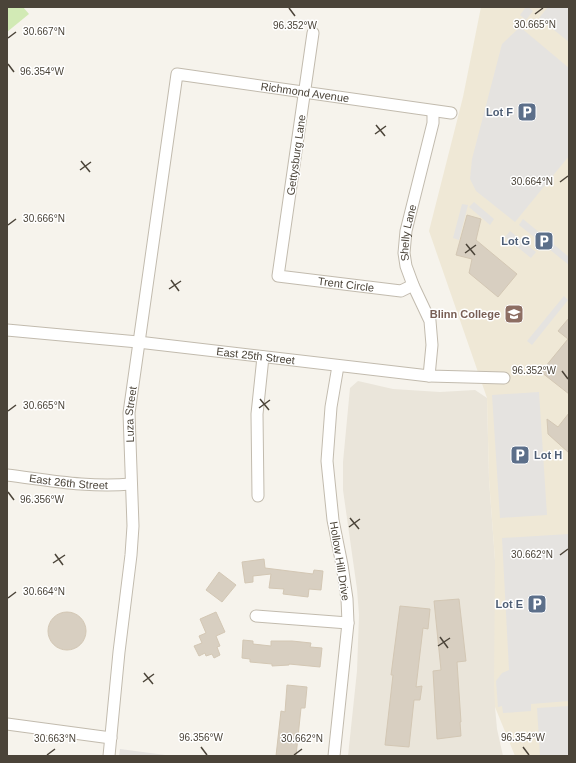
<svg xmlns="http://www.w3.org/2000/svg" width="576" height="763" viewBox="0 0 576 763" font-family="Helvetica,sans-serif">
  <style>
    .residential { fill: #eae5da }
    .education { fill: #efe8d6 }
    .pitch { fill: #d2eab5 }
    .parking { fill: #e5e3e0 }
    .building { fill: #d8cfc1; stroke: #d3c7b4 }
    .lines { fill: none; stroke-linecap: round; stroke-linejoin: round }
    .minor-casing { stroke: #c2bbae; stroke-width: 13 }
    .minor { stroke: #fff; stroke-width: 11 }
    .ticks { fill: none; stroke: #4b4439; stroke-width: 1.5 }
    .labels { text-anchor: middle; stroke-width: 3; stroke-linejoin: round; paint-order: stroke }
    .street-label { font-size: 11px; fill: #4b4439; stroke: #fff }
    .service-label { font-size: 11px; font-weight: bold; fill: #4e5e75; stroke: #fff; text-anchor: end }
    .education-label { font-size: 11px; font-weight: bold; fill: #785e54; stroke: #fff; text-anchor: end }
    .ticks-label { font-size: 10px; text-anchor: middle; fill: #4b4439; stroke: #fff; stroke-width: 3; stroke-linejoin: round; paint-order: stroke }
  </style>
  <rect width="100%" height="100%" fill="#f6f3ec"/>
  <path class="residential" d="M358 381 393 389 440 392 475 390 487 398 489 479 495 560V707L497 729 503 756H348L357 671 359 615 357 589 343 490V462L350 388Z"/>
  <path class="education" d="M481 7H569V756H515L495 707 494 686 495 560 489 479 487 398 429 231 463 97Z"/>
  <path class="pitch" d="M7 7H23L29 14 7 32Z"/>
  <path class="parking" d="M526 7H528L533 11 526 20 520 15Z
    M548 7H569V42L539 18Z
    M520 27 569 68V156L515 222 476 191 470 179 472 159 502 44Z
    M474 202 494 219 490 225 469 207Z
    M462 204 468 205 459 240 453 238Z
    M523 219 569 257V265L519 225Z
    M510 231 536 252 531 258 505 237Z
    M564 296 568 300 532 345 527 341Z
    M539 392 547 515 500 518 492 395Z
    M569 534V701L531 704V711L503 713 502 706 498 707 496 681 502 673 509 670 502 538Z
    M569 706V756H540L537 708Z
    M120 749 173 756H119Z"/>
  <path class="building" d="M467 215 481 219 476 240 517 274 498 297 469 273 472 259 456 255Z
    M569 318V394L541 372 568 339 558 331Z
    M569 413V453L548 434 547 419 558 427Z
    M264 559 265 568 313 574 314 570 323 571 321 590 309 589 308 597 283 594 284 589 269 588 271 574 253 576V582L245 583 242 562Z
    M219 572 236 585 222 602 206 590Z
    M459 599 466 661 457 662 461 722H460L461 736 437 739 433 671 441 670 434 601Z
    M400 606 430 609 428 629 423 628 416 687 422 686 420 700H414L409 747 385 745 393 675H391Z
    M48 631a19 19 0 1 1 38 0a19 19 0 1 1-38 0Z
    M216 612 225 632 216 636 220 646 217 647 220 655 214 658 212 654 206 656 205 653 199 656 194 646 202 643 199 636 206 633 200 619Z
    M243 640 253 641V644L271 646V641H292L311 643 310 647 322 648 320 667 289 664V665L272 666V664L250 662V659L242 658Z
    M287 685 307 687 305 708H301L296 756H276L281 711 285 712Z"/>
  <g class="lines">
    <defs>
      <g id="minor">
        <path id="s1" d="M313 33 278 276 401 291 413 285"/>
        <path id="s2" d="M7 330 138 342 429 376 504 378"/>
        <path id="s3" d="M429 376 432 345 430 321 413 285 406 266 404 253 406 231 433 123V111"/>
        <path id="s4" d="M7 475C48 480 89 488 131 484"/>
        <path d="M258 496 257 414 263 357"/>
        <path d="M256 616 348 623"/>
        <path d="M7 724 111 738"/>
        <path id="s5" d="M109 756 119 652 131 555 133 526 129 413 177 74 451 113"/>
        <path d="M334 756 348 623 347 599 342 565 333 520 327 461 331 407 338 366"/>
      </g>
    </defs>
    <use href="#minor" class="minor-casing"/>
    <use href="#minor" class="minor"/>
  </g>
  <path class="ticks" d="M289 8 295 16M535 14 543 8M8 38 16 32M8 64 14 72M376 125 385 136M375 134 386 126M81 161 90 172M80 170 91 162M560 182 568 176M8 225 16 219M466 244 475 255M465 253 476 245M171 280 179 291M169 289 181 281M562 371 568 379M260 399 269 410M259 408 270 400M8 411 16 405M8 492 14 500M350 518 359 529M349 527 360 519M55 554 63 565M560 555 568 549M53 563 65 555M8 598 16 592M440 637 448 648M438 646 450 638M144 673 153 684M143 682 154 674M201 747 207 755M523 747 529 755M47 755 55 749M294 755 302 749"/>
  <defs>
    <symbol id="parking-square" viewBox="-11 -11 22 22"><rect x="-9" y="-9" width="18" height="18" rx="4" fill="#5c6f8a" stroke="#fff"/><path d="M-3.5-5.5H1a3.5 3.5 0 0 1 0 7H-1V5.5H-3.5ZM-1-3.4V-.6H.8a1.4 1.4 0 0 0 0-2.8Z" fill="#fff"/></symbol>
    <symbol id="university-square" viewBox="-11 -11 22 22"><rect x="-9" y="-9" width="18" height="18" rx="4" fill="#8d6e63" stroke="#fff"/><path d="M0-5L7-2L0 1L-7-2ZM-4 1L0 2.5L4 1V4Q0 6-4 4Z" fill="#fff"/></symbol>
  </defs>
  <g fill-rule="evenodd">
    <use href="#parking-square" x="516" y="101" width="22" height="22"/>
    <use href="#parking-square" x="533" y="230" width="22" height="22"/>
    <use href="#university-square" x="503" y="303" width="22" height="22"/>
    <use href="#parking-square" x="509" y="444" width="22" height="22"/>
    <use href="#parking-square" x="526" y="593" width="22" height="22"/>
  </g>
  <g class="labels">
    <g class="street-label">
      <text dy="4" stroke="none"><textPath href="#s5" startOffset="816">Richmond Avenue</textPath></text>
      <text transform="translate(296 155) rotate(-82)" y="4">Gettysburg Lane</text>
      <text dy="4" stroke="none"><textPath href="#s3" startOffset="149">Shelly Lane</textPath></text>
      <text dy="4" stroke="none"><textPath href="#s1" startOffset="314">Trent Circle</textPath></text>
      <text dy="4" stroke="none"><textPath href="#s2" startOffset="250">East 25th Street</textPath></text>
      <text dy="4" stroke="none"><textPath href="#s5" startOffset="343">Luza Street</textPath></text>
      <text dy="4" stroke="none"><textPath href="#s4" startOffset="62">East 26th Street</textPath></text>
      <text transform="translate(340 561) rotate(81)" y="4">Hollow Hill Drive</text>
    </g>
    <g class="service-label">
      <text x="513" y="116">Lot F</text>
      <text x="530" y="245">Lot G</text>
      <text x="534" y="459" text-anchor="start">Lot H</text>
      <text x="523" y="608">Lot E</text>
    </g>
    <g class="education-label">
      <text x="500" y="318">Blinn College</text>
    </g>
  </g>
  <g class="ticks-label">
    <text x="535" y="28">30.665°N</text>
    <text x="295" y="29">96.352°W</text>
    <text x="44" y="35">30.667°N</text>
    <text x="42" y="75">96.354°W</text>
    <text x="532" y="185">30.664°N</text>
    <text x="44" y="222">30.666°N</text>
    <text x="534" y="374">96.352°W</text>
    <text x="44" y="409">30.665°N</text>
    <text x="42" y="503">96.356°W</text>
    <text x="532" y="558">30.662°N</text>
    <text x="44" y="595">30.664°N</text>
    <text x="201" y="741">96.356°W</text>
    <text x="523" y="741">96.354°W</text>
    <text x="55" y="742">30.663°N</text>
    <text x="302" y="742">30.662°N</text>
  </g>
  <rect width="576" height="763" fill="none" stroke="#4b4439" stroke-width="16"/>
</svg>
